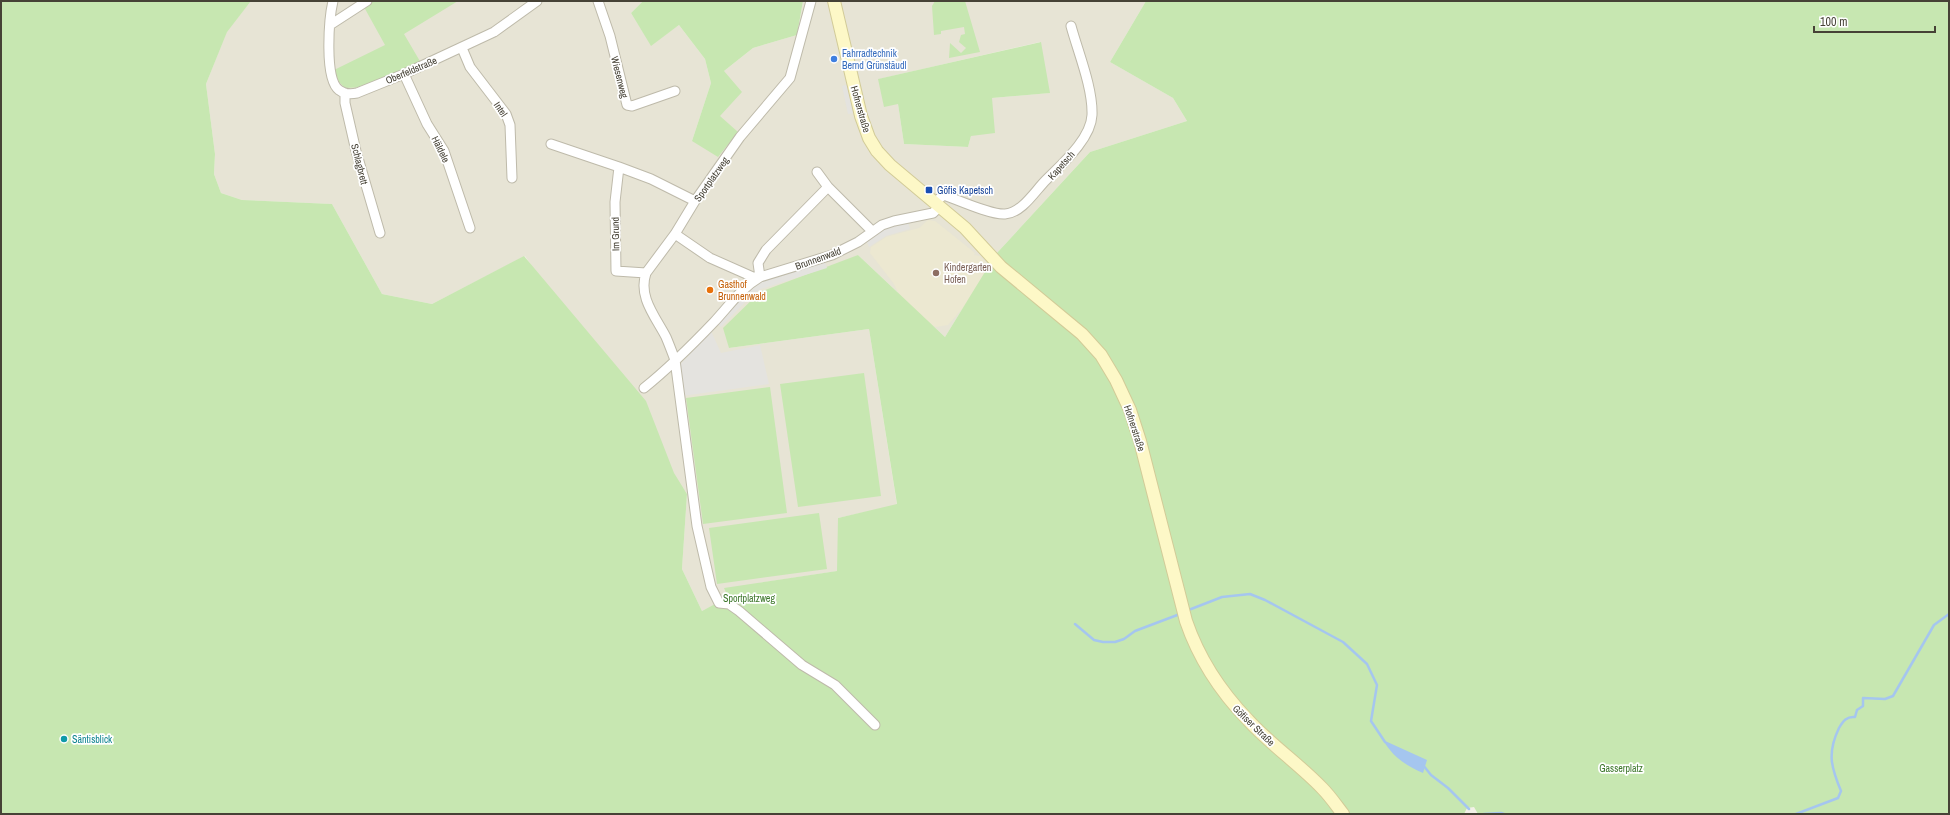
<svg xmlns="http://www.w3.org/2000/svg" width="1950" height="815" viewBox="0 0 1950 815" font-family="'Archivo Narrow',sans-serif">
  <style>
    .residential { fill: #e7e4d5; fill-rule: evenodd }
    .education { fill: #ece8d1 }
    .green { fill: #c7e7b1 }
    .parking { fill: #e4e3df }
    .water { fill: #a5c6ef }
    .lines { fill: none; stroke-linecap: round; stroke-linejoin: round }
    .stream { stroke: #a5c6ef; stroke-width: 2.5 }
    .minor-casing { stroke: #bebaaa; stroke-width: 11 }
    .secondary-casing { stroke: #d2cb98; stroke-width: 14 }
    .minor { stroke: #fff; stroke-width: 9 }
    .secondary { stroke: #fdf8c7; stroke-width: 12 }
    .shop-dot { fill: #3f7fe0; stroke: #fff; stroke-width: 1.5 }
    .transit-dot { fill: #1a4fb4; stroke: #fff; stroke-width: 1.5 }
    .education-dot { fill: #8d6e63; stroke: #fff; stroke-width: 1.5 }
    .food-dot { fill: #e8710a; stroke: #fff; stroke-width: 1.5 }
    .culture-dot { fill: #0f9aa8; stroke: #fff; stroke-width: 1.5 }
    .labels { text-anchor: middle; stroke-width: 3.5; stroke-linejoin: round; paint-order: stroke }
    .shop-label { font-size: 10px; fill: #366cbe; stroke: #fff; text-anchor: start }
    .street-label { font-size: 10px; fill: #464236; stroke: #fff }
    .transit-label { font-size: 10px; fill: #164399; stroke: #fff; text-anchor: start }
    .education-label { font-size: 10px; fill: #785e54; stroke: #fff; text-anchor: start }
    .food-label { font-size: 10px; fill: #c56008; stroke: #fff; text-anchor: start }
    .park-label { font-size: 10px; fill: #3d772b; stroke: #fff }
    .culture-label { font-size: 10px; fill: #0d838f; stroke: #fff; text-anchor: start }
  </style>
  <rect width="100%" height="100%" fill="#f3f1e7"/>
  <path class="residential" d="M251 1H643L631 13 651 45 679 25 705 59 711 83 692 141 719 116 724 71 753 48 797 35 803 1H1146L1110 62 1173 98 1187 121 1090 152 996 254 945 337 858 255 729 348 869 329 897 505 838 518V571L759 583 702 611 682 569 687 494 525 256 432 304 382 294 332 204 242 200 221 193 214 174 215 154 206 84 227 31ZM1040 42 1049 93 992 98 971 136 968 147 904 144 898 104 879 79Z"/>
  <path class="education" d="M928 220 935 221 944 228 975 253 974 255 980 256 988 265V270L963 308 948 325 936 327 918 319 905 308 894 284 870 253 871 247 886 237 919 228Z"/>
  <path class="green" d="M1 1H251L227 32 206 84 215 154 214 174 221 193 242 200 332 204 382 294 432 304 524 256 646 401 674 473 687 494 682 569 702 611 728 597 724 588 837 571 838 518 897 504 869 329 729 348 723 328 760 292 858 255 945 337 996 254 1090 152 1187 121 1173 98 1110 62 1146 1H1949V814H1478L1474 807 1467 808 1464 814H1Z
    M374 1H458L404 34 421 63 365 87 345 88 339 82 334 70 385 45 364 7Z
    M643 1H803L797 35 753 48 724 71 742 92 720 116 738 132 718 157 692 141 711 83 705 59 679 25 651 46 631 13Z
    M935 1H965L980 52 949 58 950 43 961 53 966 48 959 42 961 35 965 34 964 27 941 31V34L934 35 932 6Z
    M1041 42 1050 93 992 98 995 133 971 136 968 147 904 144 898 104 884 107 878 79Z
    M864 373 881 496 798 507 780 384Z
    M770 387 787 513 703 524 686 398Z
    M819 513 827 569 717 584 709 528Z"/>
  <path class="parking" d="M848 84 854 113 848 114 842 86Z
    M908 221 910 229 886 236 869 247 866 240 879 232 893 224Z
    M825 262 827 268 761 289 753 294 721 327 716 323 751 287 763 281Z
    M711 331 721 353 760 345 769 384 682 396 678 367Z"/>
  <path class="water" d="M1383 740 1427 760 1423 773C1405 765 1393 757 1383 740Z"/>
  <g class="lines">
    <path class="stream" d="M1186 611 1222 597 1250 594 1265 600 1343 642 1367 664 1377 685 1371 721 1385 742
      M1075 624 1094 640 1103 642H1115L1124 639 1135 631 1180 614
      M1423 765 1431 775 1448 788 1469 809
      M1484 814 1501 813 1504 814
      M1796 814 1838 798 1841 791C1831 767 1827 753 1839 728 1843 721 1847 716 1855 717L1857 710 1863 706V698L1885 699 1893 696 1934 625 1949 614"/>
    <defs>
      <path id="minor" d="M333 1C329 18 324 79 339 90 344 94 352 94 357 93L404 74 494 32 537 1
        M598 1 610 36 627 105 632 106 675 91
        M811 1 790 78 740 137 695 201 675 234 646 273C638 297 655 316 666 337 669 344 672 352 675 360L697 526 711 587 719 603 729 604 739 611 802 665 835 685 875 725
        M330 25 367 1
        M462 48 470 67 506 114 510 125 512 178
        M404 74 427 124 444 151 470 228
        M345 93V103L356 151 380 233
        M551 144 619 167
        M817 172 828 187 872 231
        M935 202 944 195C958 200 991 215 1005 214 1022 213 1035 191 1046 180 1062 164 1091 139 1092 115 1093 88 1078 52 1071 26
        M675 234 710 258 753 277H760L832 255 858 242 882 225 894 221 933 213 940 206
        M646 273 616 271 615 202 619 167 651 179 695 201
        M644 388C669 368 692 345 714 322 729 306 741 288 760 277L758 263 766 250 828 187"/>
      <path id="secondary" d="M834 1 861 116 869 138 877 151 890 165 965 228 1001 267 1082 334 1101 355 1116 380 1130 410 1140 441 1186 621C1199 659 1220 691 1248 720 1271 745 1299 764 1322 788 1330 796 1336 805 1343 814"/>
    </defs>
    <use href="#minor" class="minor-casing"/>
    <use href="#secondary" class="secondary-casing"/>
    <use href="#minor" class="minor"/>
    <use href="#secondary" class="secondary"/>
  </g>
  <circle class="shop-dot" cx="834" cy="59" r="4"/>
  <rect class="transit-dot" x="925" y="186" width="8" height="8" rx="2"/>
  <circle class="education-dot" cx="936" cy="273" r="4"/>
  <circle class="food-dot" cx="710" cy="290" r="4"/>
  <circle class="culture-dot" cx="64" cy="739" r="4"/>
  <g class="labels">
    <g class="shop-label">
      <text x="842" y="57">Fahrradtechnik<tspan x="842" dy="12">Bernd Grünstäudl</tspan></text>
    </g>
    <g class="street-label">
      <text transform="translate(411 70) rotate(-23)" y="4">Oberfeldstraße</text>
      <text transform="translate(620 77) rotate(76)" y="4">Wiesenweg</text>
      <text transform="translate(501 109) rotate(56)" y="4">Intel</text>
      <text transform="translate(861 109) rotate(74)" y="4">Hofnerstraße</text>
      <text transform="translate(441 149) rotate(64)" y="4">Häldele</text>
      <text transform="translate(360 164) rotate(76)" y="4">Schlagbrett</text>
      <text transform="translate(1061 165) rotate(-48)" y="4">Kapetsch</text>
      <text transform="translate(711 179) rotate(-55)" y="4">Sportplatzweg</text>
      <text transform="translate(615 234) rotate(-91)" y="4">Im Grund</text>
      <text transform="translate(818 258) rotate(-20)" y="4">Brunnenwald</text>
      <text transform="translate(1135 428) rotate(72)" y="4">Hofnerstraße</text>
      <text transform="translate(1254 725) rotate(44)" y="4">Göfiser Straße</text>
    </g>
    <g class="transit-label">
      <text x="937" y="194">Göfis Kapetsch</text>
    </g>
    <g class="education-label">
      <text x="944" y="271">Kindergarten<tspan x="944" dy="12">Hofen</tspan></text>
    </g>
    <g class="food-label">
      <text x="718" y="288">Gasthof<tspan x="718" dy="12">Brunnenwald</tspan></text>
    </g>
    <g class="park-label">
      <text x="749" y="602">Sportplatzweg</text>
      <text x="1621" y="772">Gasserplatz</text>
    </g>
    <g class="culture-label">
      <text x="72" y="743">Säntisblick</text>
    </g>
  </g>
  <rect width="1950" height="815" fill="none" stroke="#464236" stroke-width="4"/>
  <path d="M1814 26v6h121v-6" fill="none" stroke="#464236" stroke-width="2"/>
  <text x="1820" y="26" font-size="12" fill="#464236" stroke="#ffffff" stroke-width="3" paint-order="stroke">100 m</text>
</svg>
